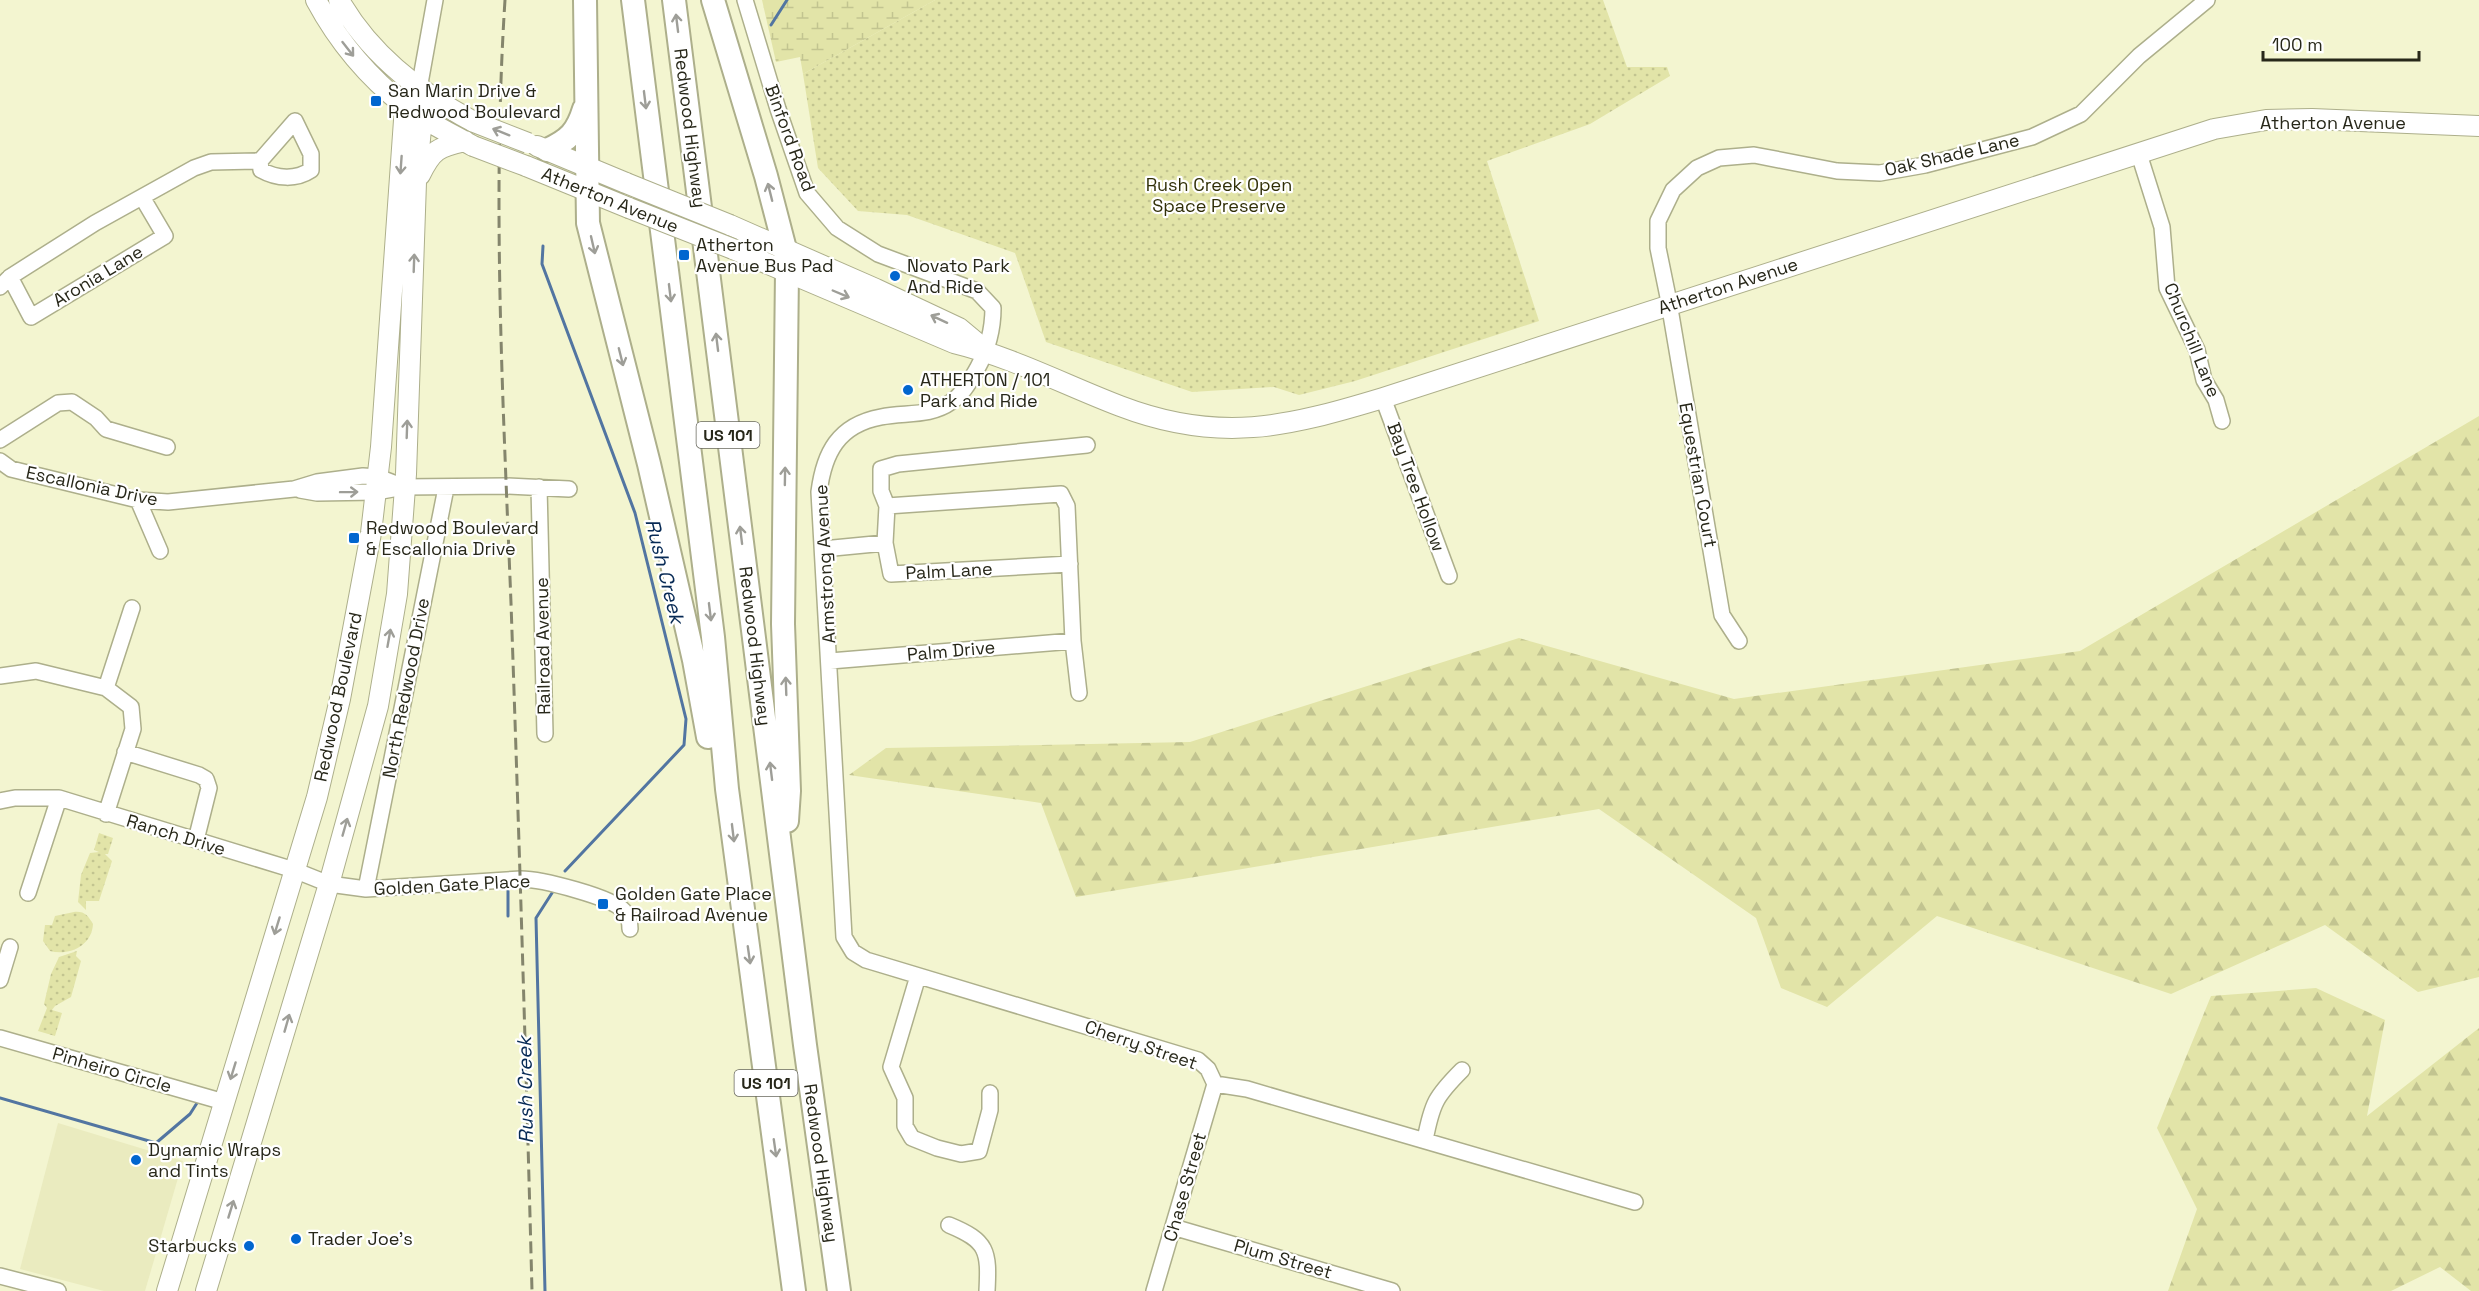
<svg xmlns="http://www.w3.org/2000/svg" width="2479" height="1291" viewBox="0 0 2479 1291" font-family="'Space Grotesk',sans-serif">
  <style>
    .built { fill: #eaebbf }
    .grass { fill: url(#grass-dots) }
    .forest { fill: url(#forest-firs) }
    .wetland { fill: url(#wetland-marsh) }
    .lines { fill: none; stroke-linecap: round; stroke-linejoin: round }
    .stream { stroke: #5275a1; stroke-width: 3 }
    .minor-casing { stroke: #adaf8b; stroke-width: 18 }
    .major-casing { stroke: #adaf8b; stroke-width: 22 }
    .highway-casing { stroke: #adaf8b; stroke-width: 26 }
    .minor { stroke: #fff; stroke-width: 15 }
    .major { stroke: #fff; stroke-width: 20 }
    .highway { stroke: #fff; stroke-width: 22 }
    .rail { stroke: #84856c; stroke-width: 3; stroke-dasharray: 12 6; stroke-linecap: butt }
    .major-bridge-casing { stroke: #adaf8b; stroke-width: 22; stroke-linecap: butt }
    .major-bridge { stroke: #fff; stroke-width: 20 }
    .oneway { stroke: #9e9e98 }
    .poi-dot { fill: #0166cf; stroke: #fff; stroke-width: 2 }
    .labels { text-anchor: middle; stroke-width: 4.5; stroke-linejoin: round; paint-order: stroke }
    .shield { fill: #fff; stroke: #68685e; stroke-width: 1.5 }
    .shield-label { font-size: 16px; font-weight: bold; fill: #272719 }
    .poi-label { font-size: 18px; fill: #272719; stroke: #fff; text-anchor: start }
    .street-label { font-size: 18px; fill: #272719; stroke: #fff }
    .park-label { font-size: 18px; fill: #302f07; stroke: #fff }
    .water-label { font-size: 20px; font-style: italic; fill: #072a55; stroke: #fff }
  </style>
  <defs>
    <pattern id="grass-dots" width="8" height="8" patternUnits="userSpaceOnUse" patternTransform="scale(1.5)"><rect width="8" height="8" fill="#e2e4a8"/><path d="M2 2h.1M6 6h.1" fill="none" stroke="#c2c490" stroke-width="1.8" stroke-linecap="round"/></pattern>
    <pattern id="forest-firs" width="22" height="20" patternUnits="userSpaceOnUse" patternTransform="scale(1.5)"><rect width="22" height="20" fill="#e2e4a8"/><path d="M5 1l3.5 6h-7zM16 11l3.5 6h-7z" fill="#c2c490"/></pattern>
    <pattern id="wetland-marsh" width="20" height="14" patternUnits="userSpaceOnUse" patternTransform="scale(1.5)"><rect width="20" height="14" fill="#e2e4a8"/><path d="M1 5h8M5 5V1M11 12h8M15 12V8" fill="none" stroke="#c2c490"/></pattern>
  </defs>
  <rect width="100%" height="100%" fill="#f3f5d0"/>
  <path class="built" d="M58 1123 183 1161 145 1291H104L20 1269Z"/>
  <path class="grass" d="M935 0H1603L1627 67H1667L1670 76 1590 124 1487 161 1539 321 1355 381 1299 395 1274 387 1192 392 1046 342 1015 253 907 215 858 211 818 168 803 74Z
    M99 833 113 838 108 854H105L112 861 99 901H86V910L78 902 81 875 90 853 99 852 94 850Z
    M74 912C85 911 88 916 93 924 92 946 69 956 50 951L43 941 45 925H52L55 916Z
    M77 951 76 956 81 961 71 997 55 1006 52 1010 62 1013 55 1036 38 1031 47 1008 44 1004 51 974 59 957Z"/>
  <path class="forest" d="M2479 416V977L2418 992 2325 925 2171 994 1937 916 1827 1007 1781 988 1756 918 1599 809 1076 897 1041 803 849 775 886 748 1190 742 1519 638 1734 699 2080 651Z
    M2316 988 2385 1020 2367 1116 2479 1028V1291H2471L2440 1267 2391 1291H2168L2197 1209 2157 1128 2211 996Z"/>
  <path class="wetland" d="M762 0H935L803 74 800 57 776 62Z"/>
  <g class="lines">
    <path class="stream" d="M771 25 787 0
      M543 246 542 264 635 513 686 719 684 745 565 871
      M508 891V916
      M0 1098 156 1143 190 1114 197 1103
      M545 1291 536 918 552 893"/>
    <defs>
      <path id="minor" d="M745 0 778 109 807 193 837 228 878 254 977 291 993 308C993 331 988 349 977 369 970 381 963 394 951 402 930 417 905 412 881 417 838 425 824 453 819 492L844 937 853 952 866 960 1198 1060 1208 1069 1215 1084 1247 1089 1635 1202
        M419 89 435 0
        M2139 154 2162 227 2167 288 2197 350 2204 380 2216 400 2222 421
        M10 277 31 317 165 236 142 197
        M0 287 10 277 95 223 194 168 211 162 260 161 295 121 311 154V170C296 180 277 179 261 170L260 161
        M1383 398 1449 576
        M0 440 58 403 72 402 96 418 106 429 167 447
        M0 461 11 469 138 500 168 502 294 489 317 482 363 476 378 477 404 487
        M539 487 545 734
        M300 490 317 493 376 492 404 487 506 486 569 489
        M138 500 160 551
        M887 506 881 491V469L898 464 1087 445
        M823 549 885 543
        M1070 564 891 574 885 543 887 506 1061 494 1067 506 1073 641 1079 693
        M1739 641 1722 615 1668 297 1658 248V221L1673 190 1697 168 1719 158 1754 155 1837 171 1880 173 1925 165 2032 137 2081 114 2139 56 2207 0
        M830 661 1073 641
        M0 676 36 671 106 688 131 707 133 729 106 814
        M106 688 132 608
        M125 752 199 775 206 779 209 788 196 840
        M0 801 15 798H59L294 870 329 884 366 889 521 879C541 879 612 897 624 911 629 916 630 922 630 929
        M366 889 446 488
        M28 893 59 798
        M918 976 891 1067 905 1098V1126L912 1138 937 1148 961 1154 979 1151 990 1110V1093
        M0 980 10 947
        M0 1038 224 1102
        M1425 1140C1432 1103 1436 1096 1462 1070
        M949 1225C988 1241 989 1251 987 1291
        M1173 1227 1392 1291
        M0 1276 58 1291
        M1154 1291 1215 1084"/>
      <path id="major" d="M316 0C338 41 368 77 405 106 426 122 450 133 473 146
        M339 0C370 55 420 93 474 122
        M537 146 626 183
        M526 166 629 208
        M420 175C432 150 438 147 465 141
        M730 225 876 289 959 328 983 348
        M733 249 954 343C1012 357 1065 385 1120 406 1219 444 1287 427 1383 398L2214 129 2266 120 2312 119 2479 126
        M167 1291 317 797 340 699 371 533 381 447 405 106 419 89
        M206 1291 329 884 378 706 397 594 406 474 416 182 422 118 419 89"/>
      <path id="highway" d="M585 0 588 223 649 464 694 660 708 737
        M633 0 713 637 727 789 794 1291
        M674 0 805 1045 839 1291
        M713 0 766 176 785 249 787 271 783 624 789 791 787 821
        M547 150C569 140 577 132 584 109"/>
    </defs>
    <use href="#minor" class="minor-casing"/>
    <use href="#major" class="major-casing"/>
    <use href="#highway" class="highway-casing"/>
    <use href="#minor" class="minor"/>
    <use href="#major" class="major"/>
    <use href="#highway" class="highway"/>
    <path class="rail" d="M505 0C492 201 503 402 511 603 519 833 526 1062 532 1291"/>
    <defs>
      <path id="major-bridge" d="M474 122 528 143
        M473 146 526 166
        M626 183 730 225
        M629 208 733 249"/>
    </defs>
    <use href="#major-bridge" class="major-bridge-casing"/>
    <use href="#major-bridge" class="major-bridge"/>
  </g>
  <defs><path id="oneway-shaft" d="M-6 0H5M1.5-3L5.5 0L1.5 3" fill="none" stroke-width="1.6" stroke-linecap="round" stroke-linejoin="round" transform="scale(1.5)"/></defs>
  <g class="oneway">
    <use href="#oneway-shaft" transform="translate(677 23) rotate(-97)"/>
    <use href="#oneway-shaft" transform="translate(348 49) rotate(52)"/>
    <use href="#oneway-shaft" transform="translate(645 100) rotate(83)"/>
    <use href="#oneway-shaft" transform="translate(501 132) rotate(-158)"/>
    <use href="#oneway-shaft" transform="translate(401 165) rotate(94)"/>
    <use href="#oneway-shaft" transform="translate(770 192) rotate(-104)"/>
    <use href="#oneway-shaft" transform="translate(593 245) rotate(77)"/>
    <use href="#oneway-shaft" transform="translate(414 263) rotate(-88)"/>
    <use href="#oneway-shaft" transform="translate(670 293) rotate(83)"/>
    <use href="#oneway-shaft" transform="translate(841 294) rotate(23)"/>
    <use href="#oneway-shaft" transform="translate(939 319) rotate(-155)"/>
    <use href="#oneway-shaft" transform="translate(717 342) rotate(-97)"/>
    <use href="#oneway-shaft" transform="translate(621 357) rotate(76)"/>
    <use href="#oneway-shaft" transform="translate(407 429) rotate(-88)"/>
    <use href="#oneway-shaft" transform="translate(785 476) rotate(-89)"/>
    <use href="#oneway-shaft" transform="translate(349 492) rotate(-1)"/>
    <use href="#oneway-shaft" transform="translate(741 535) rotate(-97)"/>
    <use href="#oneway-shaft" transform="translate(710 612) rotate(83)"/>
    <use href="#oneway-shaft" transform="translate(389 638) rotate(-80)"/>
    <use href="#oneway-shaft" transform="translate(786 686) rotate(-92)"/>
    <use href="#oneway-shaft" transform="translate(771 771) rotate(-97)"/>
    <use href="#oneway-shaft" transform="translate(345 827) rotate(-74)"/>
    <use href="#oneway-shaft" transform="translate(733 833) rotate(83)"/>
    <use href="#oneway-shaft" transform="translate(277 926) rotate(107)"/>
    <use href="#oneway-shaft" transform="translate(749 955) rotate(82)"/>
    <use href="#oneway-shaft" transform="translate(287 1023) rotate(-74)"/>
    <use href="#oneway-shaft" transform="translate(233 1071) rotate(107)"/>
    <use href="#oneway-shaft" transform="translate(775 1148) rotate(82)"/>
    <use href="#oneway-shaft" transform="translate(231 1209) rotate(-73)"/>
  </g>
  <g class="poi-dot">
    <rect x="370" y="95" width="12" height="12" rx="3"/>
    <rect x="678" y="249" width="12" height="12" rx="3"/>
    <circle cx="895" cy="276" r="6"/>
    <circle cx="908" cy="390" r="6"/>
    <rect x="348" y="532" width="12" height="12" rx="3"/>
    <rect x="597" y="898" width="12" height="12" rx="3"/>
    <circle cx="136" cy="1160" r="6"/>
    <circle cx="296" cy="1239" r="6"/>
    <circle cx="249" cy="1246" r="6"/>
  </g>
  <g class="labels">
    <g class="shield">
      <rect x="696.5" y="422" width="63" height="26" rx="4.5"/>
      <rect x="734.5" y="1070" width="63" height="26" rx="4.5"/>
    </g>
    <g class="shield-label">
      <text x="728" y="441">US 101</text>
      <text x="766" y="1089">US 101</text>
    </g>
    <g class="poi-label">
      <text x="388" y="97">San Marin Drive &amp;<tspan x="388" dy="21">Redwood Boulevard</tspan></text>
      <text x="696" y="251">Atherton<tspan x="696" dy="21">Avenue Bus Pad</tspan></text>
      <text x="907" y="272">Novato Park<tspan x="907" dy="21">And Ride</tspan></text>
      <text x="920" y="386">ATHERTON / 101<tspan x="920" dy="21">Park and Ride</tspan></text>
      <text x="366" y="534">Redwood Boulevard<tspan x="366" dy="21">&amp; Escallonia Drive</tspan></text>
      <text x="615" y="900">Golden Gate Place<tspan x="615" dy="21">&amp; Railroad Avenue</tspan></text>
      <text x="148" y="1156">Dynamic Wraps<tspan x="148" dy="21">and Tints</tspan></text>
      <text x="308" y="1245">Trader Joe's</text>
      <text x="237" y="1252" text-anchor="end">Starbucks</text>
    </g>
    <g class="street-label">
      <text x="2333" y="129">Atherton Avenue</text>
      <text transform="translate(690 128) rotate(83)" y="6">Redwood Highway</text>
      <text transform="translate(790 138) rotate(70)" y="6">Binford Road</text>
      <text transform="translate(1952 155) rotate(-13)" y="6">Oak Shade Lane</text>
      <text transform="translate(610 200) rotate(22)" y="6">Atherton Avenue</text>
      <text transform="translate(98 276) rotate(-31)" y="6">Aronia Lane</text>
      <text transform="translate(1728 286) rotate(-18)" y="6">Atherton Avenue</text>
      <text transform="translate(2192 340) rotate(68)" y="6">Churchill Lane</text>
      <text transform="translate(1698 475) rotate(80)" y="6">Equestrian Court</text>
      <text transform="translate(92 486) rotate(12)" y="6">Escallonia Drive</text>
      <text transform="translate(1416 487) rotate(70)" y="6">Bay Tree Hollow</text>
      <text transform="translate(825 564) rotate(-93)" y="6">Armstrong Avenue</text>
      <text transform="translate(949 571) rotate(-3)" y="6">Palm Lane</text>
      <text transform="translate(543 646) rotate(-91)" y="6">Railroad Avenue</text>
      <text transform="translate(755 646) rotate(83)" y="6">Redwood Highway</text>
      <text transform="translate(951 651) rotate(-5)" y="6">Palm Drive</text>
      <text transform="translate(406 688) rotate(-79)" y="6">North Redwood Drive</text>
      <text transform="translate(338 697) rotate(-78)" y="6">Redwood Boulevard</text>
      <text transform="translate(176 835) rotate(17)" y="6">Ranch Drive</text>
      <text transform="translate(452 885) rotate(-3)" y="6">Golden Gate Place</text>
      <text transform="translate(1141 1045) rotate(19)" y="6">Cherry Street</text>
      <text transform="translate(112 1070) rotate(16)" y="6">Pinheiro Circle</text>
      <text transform="translate(821 1163) rotate(82)" y="6">Redwood Highway</text>
      <text transform="translate(1185 1187) rotate(-74)" y="6">Chase Street</text>
      <text transform="translate(1283 1259) rotate(16)" y="6">Plum Street</text>
    </g>
    <g class="park-label">
      <text x="1219" y="191">Rush Creek Open<tspan x="1219" dy="21">Space Preserve</tspan></text>
    </g>
    <g class="water-label">
      <text transform="translate(665 571) rotate(76)" y="7">Rush Creek</text>
      <text transform="translate(525 1090) rotate(-91)" y="7">Rush Creek</text>
    </g>
  </g>
  <path d="M2263 51v9h156v-9" fill="none" stroke="#272719" stroke-width="3"/>
  <text x="2272" y="51" font-size="18" fill="#272719" stroke="#ffffff" stroke-width="4.5" paint-order="stroke">100 m</text>
</svg>
